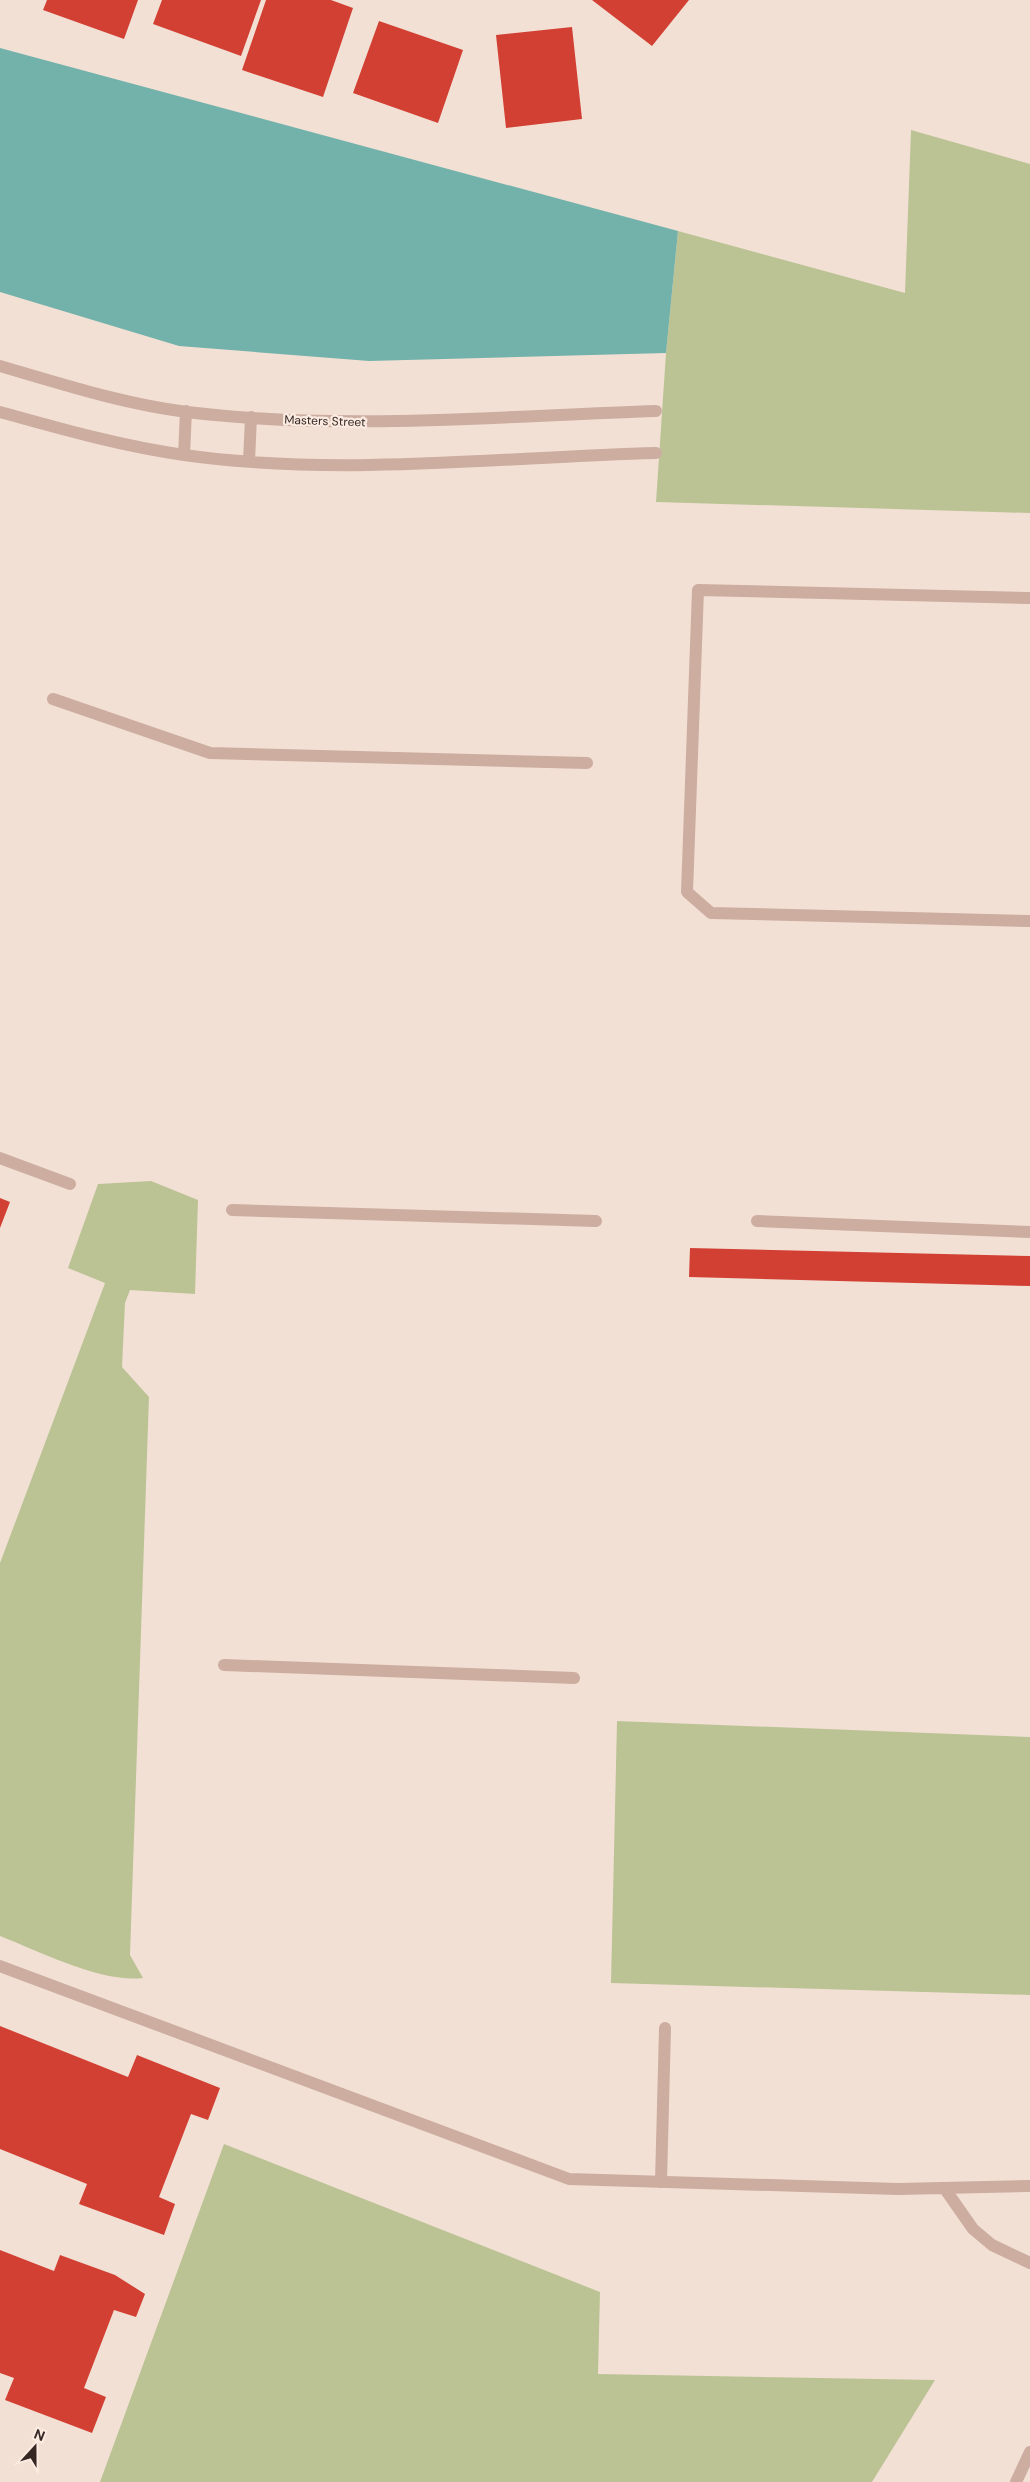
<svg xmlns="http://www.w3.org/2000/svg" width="1030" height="2482" viewBox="0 0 1030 2482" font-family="'DM Sans',sans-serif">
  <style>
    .green { fill: #bbc394 }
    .water { fill: #72b2aa }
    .building { fill: #d24034 }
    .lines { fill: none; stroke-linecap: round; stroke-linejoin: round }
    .service { stroke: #ccada0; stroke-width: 12 }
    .minor { stroke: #ccada0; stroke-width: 12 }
    .tertiary { stroke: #ccada0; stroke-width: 12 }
    .labels { text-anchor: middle; stroke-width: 4.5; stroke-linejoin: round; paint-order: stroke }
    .street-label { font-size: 12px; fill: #352724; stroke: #fbebe1 }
  </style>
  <rect width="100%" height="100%" fill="#f3e0d5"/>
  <path class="green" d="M911 130 1030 164V513L656 502 666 353 678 231 905 293Z
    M151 1181 198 1200 195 1294 130 1290 125 1303 122 1367 149 1397 130 1955 143 1978C101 1983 41 1952 0 1936V1563L105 1283 68 1268 98 1184Z
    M617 1721 1030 1737V1995L611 1983Z
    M224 2144 600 2292 598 2374 935 2380 872 2482H100Z"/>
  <path class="water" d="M0 48 678 231 666 353 369 361 179 346 0 292Z"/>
  <path class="building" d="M47 0H138L124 39 43 10Z
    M162 0H261L241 56 153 24Z
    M266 0H331L353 8 323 97 242 70Z
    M592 0H689L652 46Z
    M379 21 463 50 438 123 353 93Z
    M572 27 582 119 506 128 496 35Z
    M0 1198 10 1202 0 1228Z
    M690 1248 1030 1256V1286L689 1277Z
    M0 2026 128 2077 137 2055 220 2088 208 2120 191 2114 159 2197 175 2204 164 2235 79 2204 87 2184 0 2149Z
    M0 2250 54 2271 60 2255 115 2275 145 2294 136 2317 114 2310 84 2388 106 2397 92 2433 5 2400 14 2378 0 2373Z"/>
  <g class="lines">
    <path class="service" d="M1030 598 698 590 687 892 711 913 1030 921
      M53 699 210 753 587 763
      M0 1158 70 1184
      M232 1210 596 1221
      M757 1221 1030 1232
      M224 1665 574 1678
      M661 2182 665 2028"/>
    <path class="minor" d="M0 366C62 384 123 404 187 412 345 431 499 416 656 411
      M0 412C61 429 121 446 184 455 341 477 499 457 656 453
      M184 455 186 411
      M249 461 251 417
      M0 1966 569 2179 898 2189 1030 2186
      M945 2189 973 2229 992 2245 1030 2263"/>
    <path class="tertiary" d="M1016 2482 1030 2452"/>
  </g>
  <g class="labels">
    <g class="street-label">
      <text transform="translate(325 421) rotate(2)" y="4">Masters Street</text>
    </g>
  </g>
  <g transform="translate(35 2447) rotate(21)" stroke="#fbebe1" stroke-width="4" paint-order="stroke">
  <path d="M0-4L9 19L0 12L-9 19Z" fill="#352724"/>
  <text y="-8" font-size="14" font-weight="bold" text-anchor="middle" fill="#352724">N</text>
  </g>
</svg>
